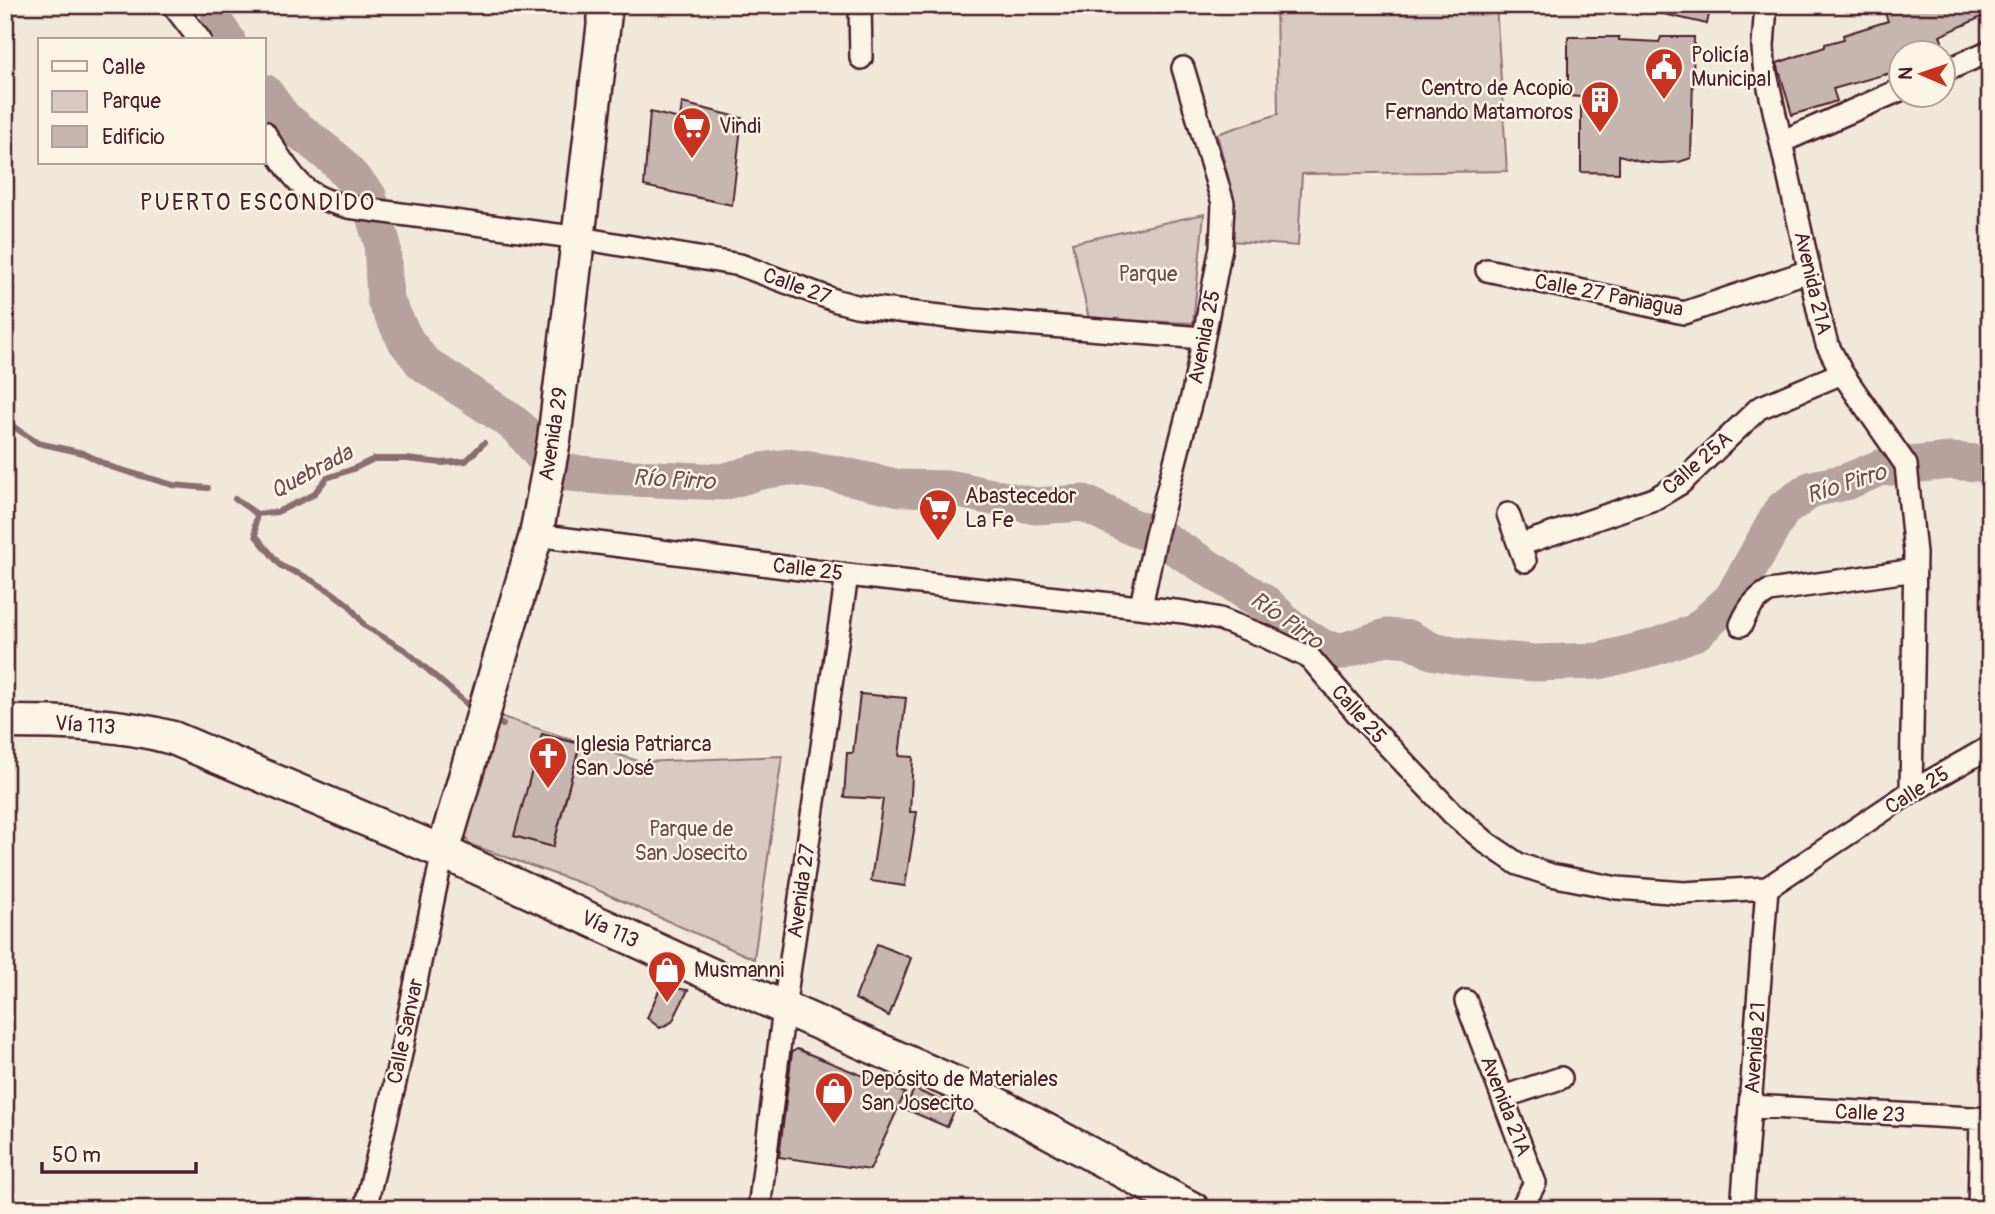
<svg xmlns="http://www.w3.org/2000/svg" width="1995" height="1214" viewBox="0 0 1995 1214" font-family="Pangolin,sans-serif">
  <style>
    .green { fill: #d8cac0; stroke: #917476; stroke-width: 2; fill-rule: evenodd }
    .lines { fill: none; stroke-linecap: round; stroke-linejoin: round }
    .stream { stroke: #8b6d6f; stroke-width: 6 }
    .river { stroke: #b6a19c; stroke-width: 37 }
    .building { fill: #c7b6af; stroke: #4a1f2b; stroke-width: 2 }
    .street-casing { stroke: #4a1f2b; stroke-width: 26 }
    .secondary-casing { stroke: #4a1f2b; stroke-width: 37 }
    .street { stroke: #fcf5e5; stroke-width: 21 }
    .secondary { stroke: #fcf5e5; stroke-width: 32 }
    .labels { text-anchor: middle; stroke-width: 5; stroke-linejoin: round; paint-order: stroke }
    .poi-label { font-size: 21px; fill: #4a1f2b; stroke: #fcf5e5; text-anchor: start }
    .park-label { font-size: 21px; fill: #6e4a50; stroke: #fcf5e5 }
    .street-label { font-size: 21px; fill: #4a1f2b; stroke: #fcf5e5 }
    .neighbourhood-label { font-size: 23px; letter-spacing: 2px; fill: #4a1f2b; stroke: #fcf5e5 }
    .water-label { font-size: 23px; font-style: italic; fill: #704c53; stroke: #fcf5e5 }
  </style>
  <rect width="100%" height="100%" fill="#f1e8da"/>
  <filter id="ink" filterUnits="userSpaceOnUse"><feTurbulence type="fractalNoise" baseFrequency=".0143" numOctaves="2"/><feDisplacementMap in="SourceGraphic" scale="14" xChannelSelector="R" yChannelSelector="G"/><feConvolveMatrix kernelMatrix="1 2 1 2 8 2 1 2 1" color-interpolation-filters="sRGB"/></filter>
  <g filter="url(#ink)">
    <path class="green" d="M1276 5H1496L1507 171 1302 174 1298 246 1231 241 1229 180 1217 134 1278 114Z
      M1204 214 1193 323 1089 319 1072 243Z
      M496 715 641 762 782 756 754 959 586 885 469 844 463 832ZM542 734 580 744 553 847 515 836Z"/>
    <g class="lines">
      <path class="stream" d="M5 421 38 443 83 453 111 467 173 485 208 488
        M507 432 520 429
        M235 499 257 514 277 512 313 495 327 478 353 469 374 459H407L442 463 466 461 484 443
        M257 514 255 525 256 536 281 566 306 577 330 591 349 605 365 626 405 650 475 711
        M491 719 503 725"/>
      <path class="river" d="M217 26 227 40
        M264 92 283 118 336 160 368 196 382 242 385 300 406 341 423 363 508 419 520 429 540 453
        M570 473 610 477 723 482 761 471 789 467 832 473 900 488 954 489 1035 506 1084 503 1134 528 1156 535 1266 604 1289 626 1323 648 1340 652 1386 637 1410 639 1432 651 1463 657 1535 663 1599 661 1652 648 1696 632 1732 599 1782 510 1812 489 1846 482 1880 468 1950 461 1990 464"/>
    </g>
    <path class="building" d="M1655 5H1711L1707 24 1655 12Z
      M1882 5H1990V13L1940 36 1942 41 1914 52H1900V68L1886 75V74L1833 89 1837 101 1792 115 1777 63 1825 47V44L1844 39 1843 35 1888 21Z
      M1568 37H1619V40L1659 42 1661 37H1694L1691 158 1679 162 1661 163 1644 162 1619 155V173L1581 172V97L1568 96Z
      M682 103 742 118 732 205 644 186 650 112 680 119Z
      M860 694 906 698 899 756 913 757 910 812H917L905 886 871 881 883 799 844 797 847 753H853Z
      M542 734 580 744 553 847 514 836Z
      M877 944 911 958 889 1016 855 999Z
      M661 986 688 990 672 1022 660 1028 647 1018Z
      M797 1049 905 1093 870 1170 779 1157 792 1052Z
      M914 1089 956 1107 947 1127 905 1109Z"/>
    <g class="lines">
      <defs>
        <path id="street" d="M173 5 200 40
          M860 5 861 58
          M1766 5 1763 46 1764 65 1821 323 1827 344 1842 373 1906 465 1915 553 1911 792
          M1942 72 1990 51
          M264 132C274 149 292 178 307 190 319 199 334 203 348 207L580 238 740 265 837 301 856 306 974 320 1203 338
          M1781 142 1900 90
          M1487 270 1684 313 1809 271
          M1508 514 1519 545
          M536 535 847 575 1184 612 1220 619 1266 637 1310 658 1357 713 1453 814 1487 843 1518 864 1551 875 1617 888 1684 893 1767 888 1911 792 1990 747
          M1525 561 1519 545 1654 499 1681 483 1759 408 1842 373
          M1141 606 1156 535 1193 393 1221 247 1223 203 1183 68
          M1741 625C1748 609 1754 600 1769 591L1915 570
          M1466 1001 1535 1183 1521 1209
          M1503 1097 1561 1078
          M1750 1106 1990 1119
          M365 1209 394 1087 443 852
          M759 1209 784 1008 847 575
          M1742 1209 1767 888
          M1979 1209 1981 1119"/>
        <path id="secondary" d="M5 722C62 722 119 723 173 738L443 852 784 1008 973 1091 1193 1209
          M443 852 536 535 554 440 606 5"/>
      </defs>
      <use href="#street" class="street-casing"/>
      <use href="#secondary" class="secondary-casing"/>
      <use href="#street" class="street"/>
      <use href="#secondary" class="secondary"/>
    </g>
  </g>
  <defs>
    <symbol id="civic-pin" viewBox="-11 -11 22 30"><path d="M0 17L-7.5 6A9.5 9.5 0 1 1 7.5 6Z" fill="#c8321e" stroke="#fcf5e5"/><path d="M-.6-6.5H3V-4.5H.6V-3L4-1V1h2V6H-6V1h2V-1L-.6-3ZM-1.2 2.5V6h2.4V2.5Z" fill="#fff"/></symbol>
    <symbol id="building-pin" viewBox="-11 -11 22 30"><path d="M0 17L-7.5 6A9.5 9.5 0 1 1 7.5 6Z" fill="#c8321e" stroke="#fcf5e5"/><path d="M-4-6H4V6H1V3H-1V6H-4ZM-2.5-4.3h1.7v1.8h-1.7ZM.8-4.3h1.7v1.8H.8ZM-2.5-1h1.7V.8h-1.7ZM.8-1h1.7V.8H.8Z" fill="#fff"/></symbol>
    <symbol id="supermarket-pin" viewBox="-11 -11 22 30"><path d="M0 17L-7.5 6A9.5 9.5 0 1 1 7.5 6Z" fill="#c8321e" stroke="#fcf5e5"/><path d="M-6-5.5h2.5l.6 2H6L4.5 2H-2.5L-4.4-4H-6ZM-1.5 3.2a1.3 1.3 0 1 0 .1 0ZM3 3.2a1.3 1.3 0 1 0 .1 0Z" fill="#fff"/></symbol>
    <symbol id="church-pin" viewBox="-11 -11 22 30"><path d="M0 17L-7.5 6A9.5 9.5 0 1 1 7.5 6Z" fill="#c8321e" stroke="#fcf5e5"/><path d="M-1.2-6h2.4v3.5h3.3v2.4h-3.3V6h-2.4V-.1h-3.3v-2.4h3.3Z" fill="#fff"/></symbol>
    <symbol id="shop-pin" viewBox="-11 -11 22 30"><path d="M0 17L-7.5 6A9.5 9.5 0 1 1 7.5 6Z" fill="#c8321e" stroke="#fcf5e5"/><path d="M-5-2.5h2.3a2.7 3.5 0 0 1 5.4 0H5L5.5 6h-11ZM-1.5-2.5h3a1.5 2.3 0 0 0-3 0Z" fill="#fff"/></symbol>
  </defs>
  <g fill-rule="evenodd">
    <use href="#civic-pin" x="1642" y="45" width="44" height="60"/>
    <use href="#building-pin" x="1578" y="78" width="44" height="60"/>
    <use href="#supermarket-pin" x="670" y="104" width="44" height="60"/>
    <use href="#supermarket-pin" x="916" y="486" width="44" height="60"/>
    <use href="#church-pin" x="526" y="734" width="44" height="60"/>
    <use href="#shop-pin" x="645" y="948" width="44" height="60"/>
    <use href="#shop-pin" x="812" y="1069" width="44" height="60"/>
  </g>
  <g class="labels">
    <g class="poi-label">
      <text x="1691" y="62">Policía<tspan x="1691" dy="24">Municipal</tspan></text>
      <text x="1573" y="95" text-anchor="end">Centro de Acopio<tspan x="1573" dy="24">Fernando Matamoros</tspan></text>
      <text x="719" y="133">Vindi</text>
      <text x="965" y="503">Abastecedor<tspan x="965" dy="24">La Fe</tspan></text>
      <text x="575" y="751">Iglesia Patriarca<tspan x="575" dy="24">San José</tspan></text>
      <text x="694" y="977">Musmanni</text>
      <text x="861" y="1086">Depósito de Materiales<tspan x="861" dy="24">San Josecito</tspan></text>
    </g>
    <g class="park-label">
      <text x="1148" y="281">Parque</text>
      <text x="691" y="836">Parque de<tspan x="691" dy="24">San Josecito</tspan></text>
    </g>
    <g class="street-label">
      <text transform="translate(1813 283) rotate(77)" y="7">Avenida 21A</text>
      <text transform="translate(797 286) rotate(20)" y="7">Calle 27</text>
      <text transform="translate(1609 295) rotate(11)" y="7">Calle 27 Paniagua</text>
      <text transform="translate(1204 337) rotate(-79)" y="7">Avenida 25</text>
      <text transform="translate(553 434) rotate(-81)" y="7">Avenida 29</text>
      <text transform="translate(1697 463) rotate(-41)" y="7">Calle 25A</text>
      <text transform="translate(808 569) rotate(7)" y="7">Calle 25</text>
      <text transform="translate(1359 714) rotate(48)" y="7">Calle 25</text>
      <text transform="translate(85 725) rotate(4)" y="7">Vía 113</text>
      <text transform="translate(1917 790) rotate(-32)" y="7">Calle 25</text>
      <text transform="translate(801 891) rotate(-82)" y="7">Avenida 27</text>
      <text transform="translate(610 929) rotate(25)" y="7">Vía 113</text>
      <text transform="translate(405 1031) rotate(-78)" y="7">Calle Sanvar</text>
      <text transform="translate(1755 1048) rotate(-86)" y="7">Avenida 21</text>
      <text transform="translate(1506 1106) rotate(69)" y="7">Avenida 21A</text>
      <text transform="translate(1870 1113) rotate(3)" y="7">Calle 23</text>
    </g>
    <g class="neighbourhood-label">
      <text x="258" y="210">PUERTO ESCONDIDO</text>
    </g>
    <g class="water-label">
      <text transform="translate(311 471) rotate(-28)" y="8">Quebrada</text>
      <text transform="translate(674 479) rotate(3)" y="8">Río Pirro</text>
      <text transform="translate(1846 483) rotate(-18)" y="8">Río Pirro</text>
      <text transform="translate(1287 620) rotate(35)" y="8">Río Pirro</text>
    </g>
  </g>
  <rect width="1995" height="1214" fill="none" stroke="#fcf5e5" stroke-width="28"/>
  <rect x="14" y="14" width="1967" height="1186" fill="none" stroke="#4a1f2b" stroke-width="2.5" filter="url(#ink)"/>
  <rect x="38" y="38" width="228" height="126" fill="#fcf5e5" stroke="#b59f9b" stroke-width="2"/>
  <rect x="52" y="61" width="35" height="10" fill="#fcf5e5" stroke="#b59f9b" stroke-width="2"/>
  <text x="102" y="74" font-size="21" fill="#4a1f2b">Calle</text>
  <rect x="52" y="91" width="35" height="21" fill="#d8cac0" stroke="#b59f9b" stroke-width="2"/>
  <text x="102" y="108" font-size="21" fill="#4a1f2b">Parque</text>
  <rect x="52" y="126" width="35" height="21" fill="#c7b6af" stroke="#b59f9b" stroke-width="2"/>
  <text x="102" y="144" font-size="21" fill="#4a1f2b">Edificio</text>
  <g transform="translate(1922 74) rotate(272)"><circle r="33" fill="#fcf5e5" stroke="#b59f9b" stroke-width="2"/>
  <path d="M0-5L12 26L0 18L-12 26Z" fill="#c8321e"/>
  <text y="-10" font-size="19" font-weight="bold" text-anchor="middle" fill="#4a1f2b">N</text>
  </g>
  <path d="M42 1162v10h154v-10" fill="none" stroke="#4a1f2b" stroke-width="3.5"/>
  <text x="52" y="1162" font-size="21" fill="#4a1f2b" stroke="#fcf5e5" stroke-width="5" paint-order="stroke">50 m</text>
</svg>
